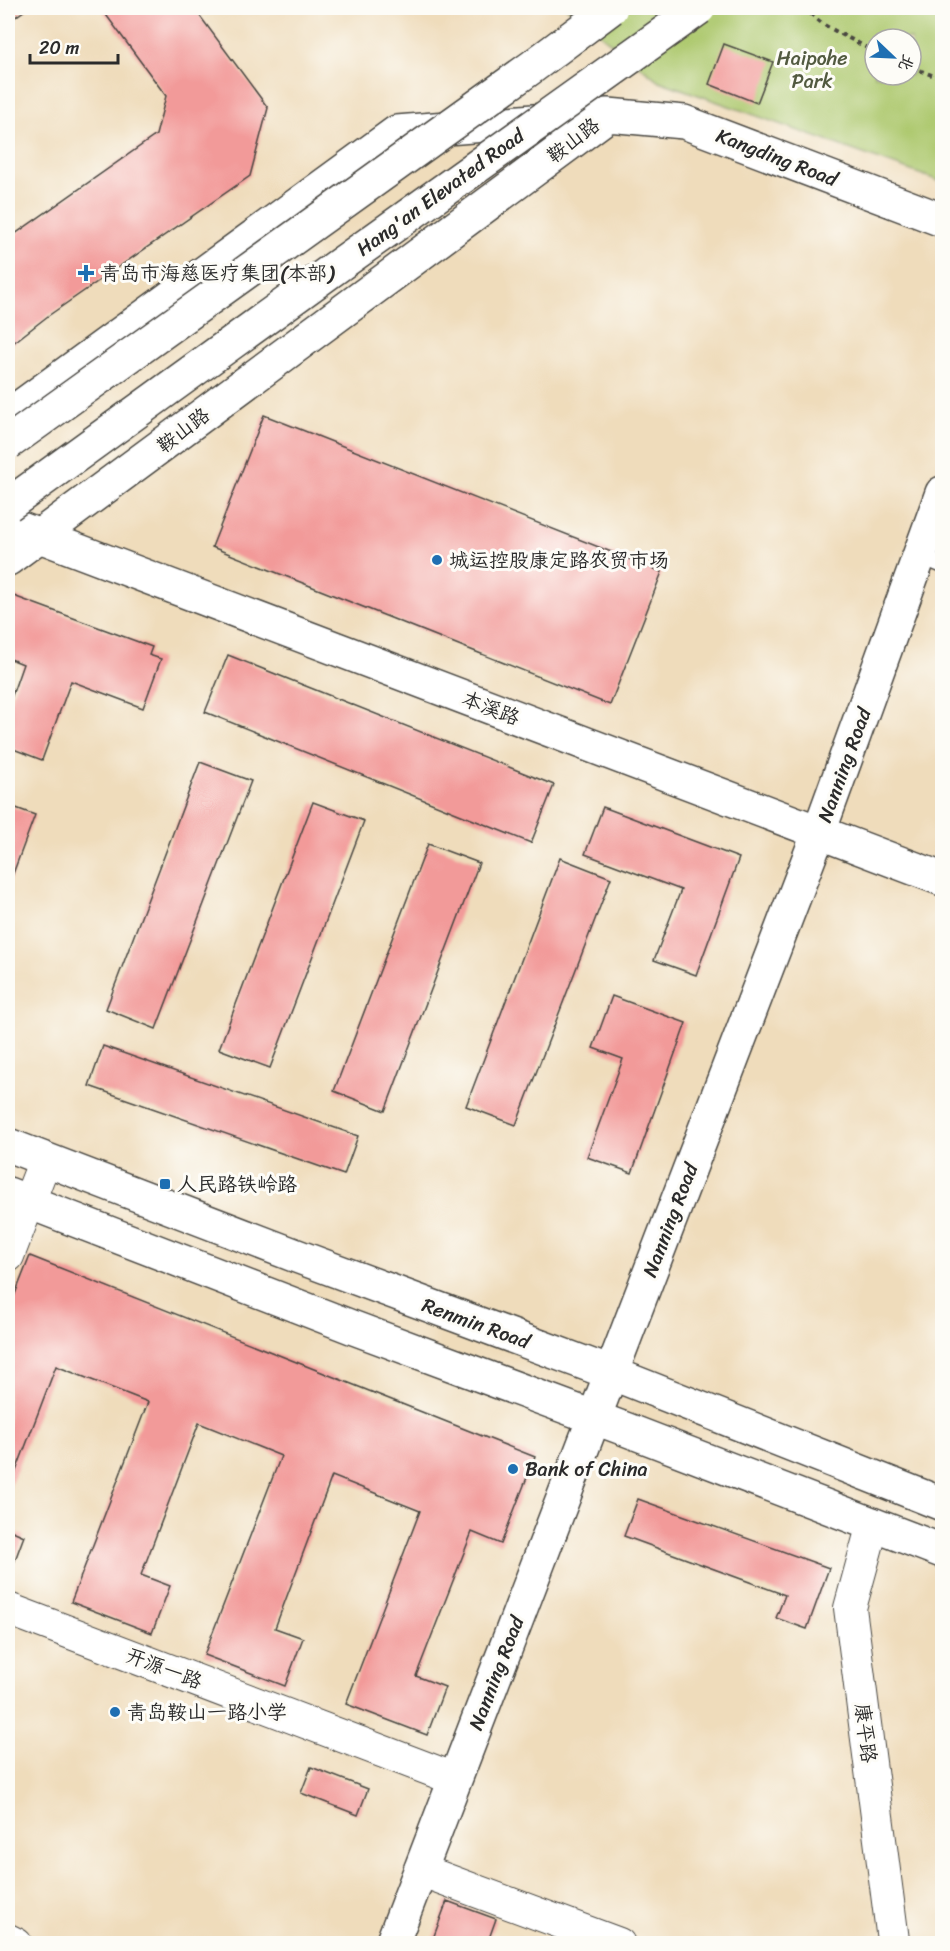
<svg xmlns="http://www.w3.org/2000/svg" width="950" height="1951" viewBox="0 0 950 1951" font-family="Sriracha,'LXGW WenKai TC',sans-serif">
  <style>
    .green { fill: #aec970; stroke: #6c7a4e; stroke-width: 1.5; fill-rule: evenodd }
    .building { fill: #f29a99 }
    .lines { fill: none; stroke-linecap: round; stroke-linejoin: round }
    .lane-casing { stroke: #484641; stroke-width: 18 }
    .street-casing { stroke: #484641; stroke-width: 34 }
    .secondary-casing { stroke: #484641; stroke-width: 36 }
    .primary-casing { stroke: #484641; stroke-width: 36 }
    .path { stroke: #484641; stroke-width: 4; stroke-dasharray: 4.5 4.5; stroke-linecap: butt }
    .lane { stroke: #fff; stroke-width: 15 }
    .street { stroke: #fff; stroke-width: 32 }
    .secondary { stroke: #fff; stroke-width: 33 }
    .primary { stroke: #fff; stroke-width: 33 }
    .highway-bridge-casing { stroke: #484641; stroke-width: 36; stroke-linecap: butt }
    .highway-bridge { stroke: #fff; stroke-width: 33 }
    .poi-dot { fill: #1f6fb2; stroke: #fdfcf7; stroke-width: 2 }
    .labels { text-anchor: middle; stroke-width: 6; stroke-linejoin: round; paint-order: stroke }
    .park-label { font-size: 20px; fill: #525a40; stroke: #fdfcf7 }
    .street-label { font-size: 20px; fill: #2b2b2b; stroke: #fdfcf7 }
    .poi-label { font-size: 20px; fill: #2b2b2b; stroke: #fdfcf7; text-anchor: start }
  </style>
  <rect width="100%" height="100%" fill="#fdfcf7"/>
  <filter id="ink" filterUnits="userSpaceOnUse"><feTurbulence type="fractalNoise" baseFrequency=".0167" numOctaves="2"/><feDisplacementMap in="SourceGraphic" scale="12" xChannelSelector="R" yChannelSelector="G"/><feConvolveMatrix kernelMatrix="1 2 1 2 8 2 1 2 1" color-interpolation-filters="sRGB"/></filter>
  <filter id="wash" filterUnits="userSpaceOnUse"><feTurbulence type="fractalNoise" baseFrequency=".008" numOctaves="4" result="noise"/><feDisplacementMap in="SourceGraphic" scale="24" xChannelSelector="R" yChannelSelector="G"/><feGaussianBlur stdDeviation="1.35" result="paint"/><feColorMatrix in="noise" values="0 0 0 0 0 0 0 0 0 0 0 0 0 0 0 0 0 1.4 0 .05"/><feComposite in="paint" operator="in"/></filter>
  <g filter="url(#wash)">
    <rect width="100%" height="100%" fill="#efdcbb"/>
    <path class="green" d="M567 8H942V182L659 81ZM875 39H911V75H875Z"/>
    <g id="blocks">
      <path class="building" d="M8 8H28L8 22Z
        M101 8H194L268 108 250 176 48 316 8 347V239L156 135 166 96Z
        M724 44 773 62 757 103 709 84Z
        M264 415 662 572 610 705 212 547Z
        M11 595 152 647 149 655 161 659 143 708 71 681 42 760 8 747V707L23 664 8 658V604Z
        M228 655 554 785 531 843 205 712Z
        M200 762 251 781 156 1029 106 1009Z
        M313 802 364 821 270 1068 219 1049Z
        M8 805 35 815 8 887Z
        M603 807 739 858 696 975 654 960 681 890 585 854Z
        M428 844 479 863 385 1111 334 1091Z
        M560 858 611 878 516 1125 466 1106Z
        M612 996 686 1023 632 1173 587 1157 623 1059 593 1048Z
        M103 1046 358 1136 344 1175 89 1086Z
        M30 1256 535 1457 501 1544 472 1532 416 1676 445 1687 427 1735 346 1704 420 1511 332 1476 275 1628 303 1638 285 1686 204 1655 281 1456 199 1423 141 1575 170 1586 152 1633 71 1602 148 1402 56 1366 8 1492V1312Z
        M638 1499 829 1568 807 1629 776 1618 785 1595 624 1536Z
        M8 1529 24 1536 8 1579Z
        M311 1767 368 1789 358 1815 301 1793Z
        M447 1901 496 1919 487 1944H431Z"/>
    </g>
  </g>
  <g filter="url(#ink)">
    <use href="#blocks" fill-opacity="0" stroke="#484641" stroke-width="1.5"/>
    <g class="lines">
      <defs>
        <path id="lane" d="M920 556 942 565"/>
        <path id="street" d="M8 1256 45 1160
          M873 1524 850 1608 893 1940 892 1944
          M8 1609 455 1779
          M420 1870 619 1944
          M8 1940 16 1944"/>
        <path id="secondary" d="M8 416 397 132 608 115 684 122 942 220
          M8 524 942 879
          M8 559 608 115
          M392 1944 819 832 942 493"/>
        <path id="primary" d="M8 1145 294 1255 611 1373 942 1504
          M8 1194 354 1328 625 1429 942 1551"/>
      </defs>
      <use href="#lane" class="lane-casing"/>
      <use href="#street" class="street-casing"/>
      <use href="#secondary" class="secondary-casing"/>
      <use href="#primary" class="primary-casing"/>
      <path class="path" d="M804 8 824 25 875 52
        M911 67 942 79"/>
      <use href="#lane" class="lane"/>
      <use href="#street" class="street"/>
      <use href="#secondary" class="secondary"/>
      <use href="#primary" class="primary"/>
      <defs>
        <path id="highway-bridge" d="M8 443 532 67 611 8
          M8 505 339 265 699 8"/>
      </defs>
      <use href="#highway-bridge" class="highway-bridge-casing"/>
      <use href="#highway-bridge" class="highway-bridge"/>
    </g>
  </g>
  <g class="poi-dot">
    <path d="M83 264h6v6h6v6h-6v6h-6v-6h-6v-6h6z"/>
    <circle cx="437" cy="560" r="6"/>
    <rect x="159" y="1178" width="12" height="12" rx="3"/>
    <circle cx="513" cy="1469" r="6"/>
    <circle cx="115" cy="1712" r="6"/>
  </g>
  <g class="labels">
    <g class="park-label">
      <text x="812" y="65">Haipohe<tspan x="812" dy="23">Park</tspan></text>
    </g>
    <g class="street-label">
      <text transform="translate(573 140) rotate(-37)" y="7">鞍山路</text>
      <text transform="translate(777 157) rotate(21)" y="7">Kangding Road</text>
      <text transform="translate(440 192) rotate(-36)" y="7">Hang'an Elevated Road</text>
      <text transform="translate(183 430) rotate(-37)" y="7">鞍山路</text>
      <text transform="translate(491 708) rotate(21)" y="7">本溪路</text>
      <text transform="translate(844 765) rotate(-70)" y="7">Nanning Road</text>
      <text transform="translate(670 1220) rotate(-69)" y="7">Nanning Road</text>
      <text transform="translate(476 1323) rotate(20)" y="7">Renmin Road</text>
      <text transform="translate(164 1668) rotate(21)" y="7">开源一路</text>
      <text transform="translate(496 1673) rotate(-69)" y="7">Nanning Road</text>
      <text transform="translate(866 1733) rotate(83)" y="7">康平路</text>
    </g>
    <g class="poi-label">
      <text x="100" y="280">青岛市海慈医疗集团(本部)</text>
      <text x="449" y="567">城运控股康定路农贸市场</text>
      <text x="177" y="1191">人民路铁岭路</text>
      <text x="525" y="1476">Bank of China</text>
      <text x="127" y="1719">青岛鞍山一路小学</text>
    </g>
  </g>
  <rect width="950" height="1951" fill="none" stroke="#fdfcf7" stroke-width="30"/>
  <g transform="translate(893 57) rotate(113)"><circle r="28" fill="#fdfcf7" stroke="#a9a8a5" stroke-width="1.5"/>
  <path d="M0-4.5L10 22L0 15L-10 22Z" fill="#1f6fb2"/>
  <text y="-9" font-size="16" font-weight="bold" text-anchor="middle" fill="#2b2b2b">北</text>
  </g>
  <path d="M30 54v9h88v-9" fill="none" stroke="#2b2b2b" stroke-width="3"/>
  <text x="39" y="54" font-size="18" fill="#2b2b2b" stroke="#fdfcf7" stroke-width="4.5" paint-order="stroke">20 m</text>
</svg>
